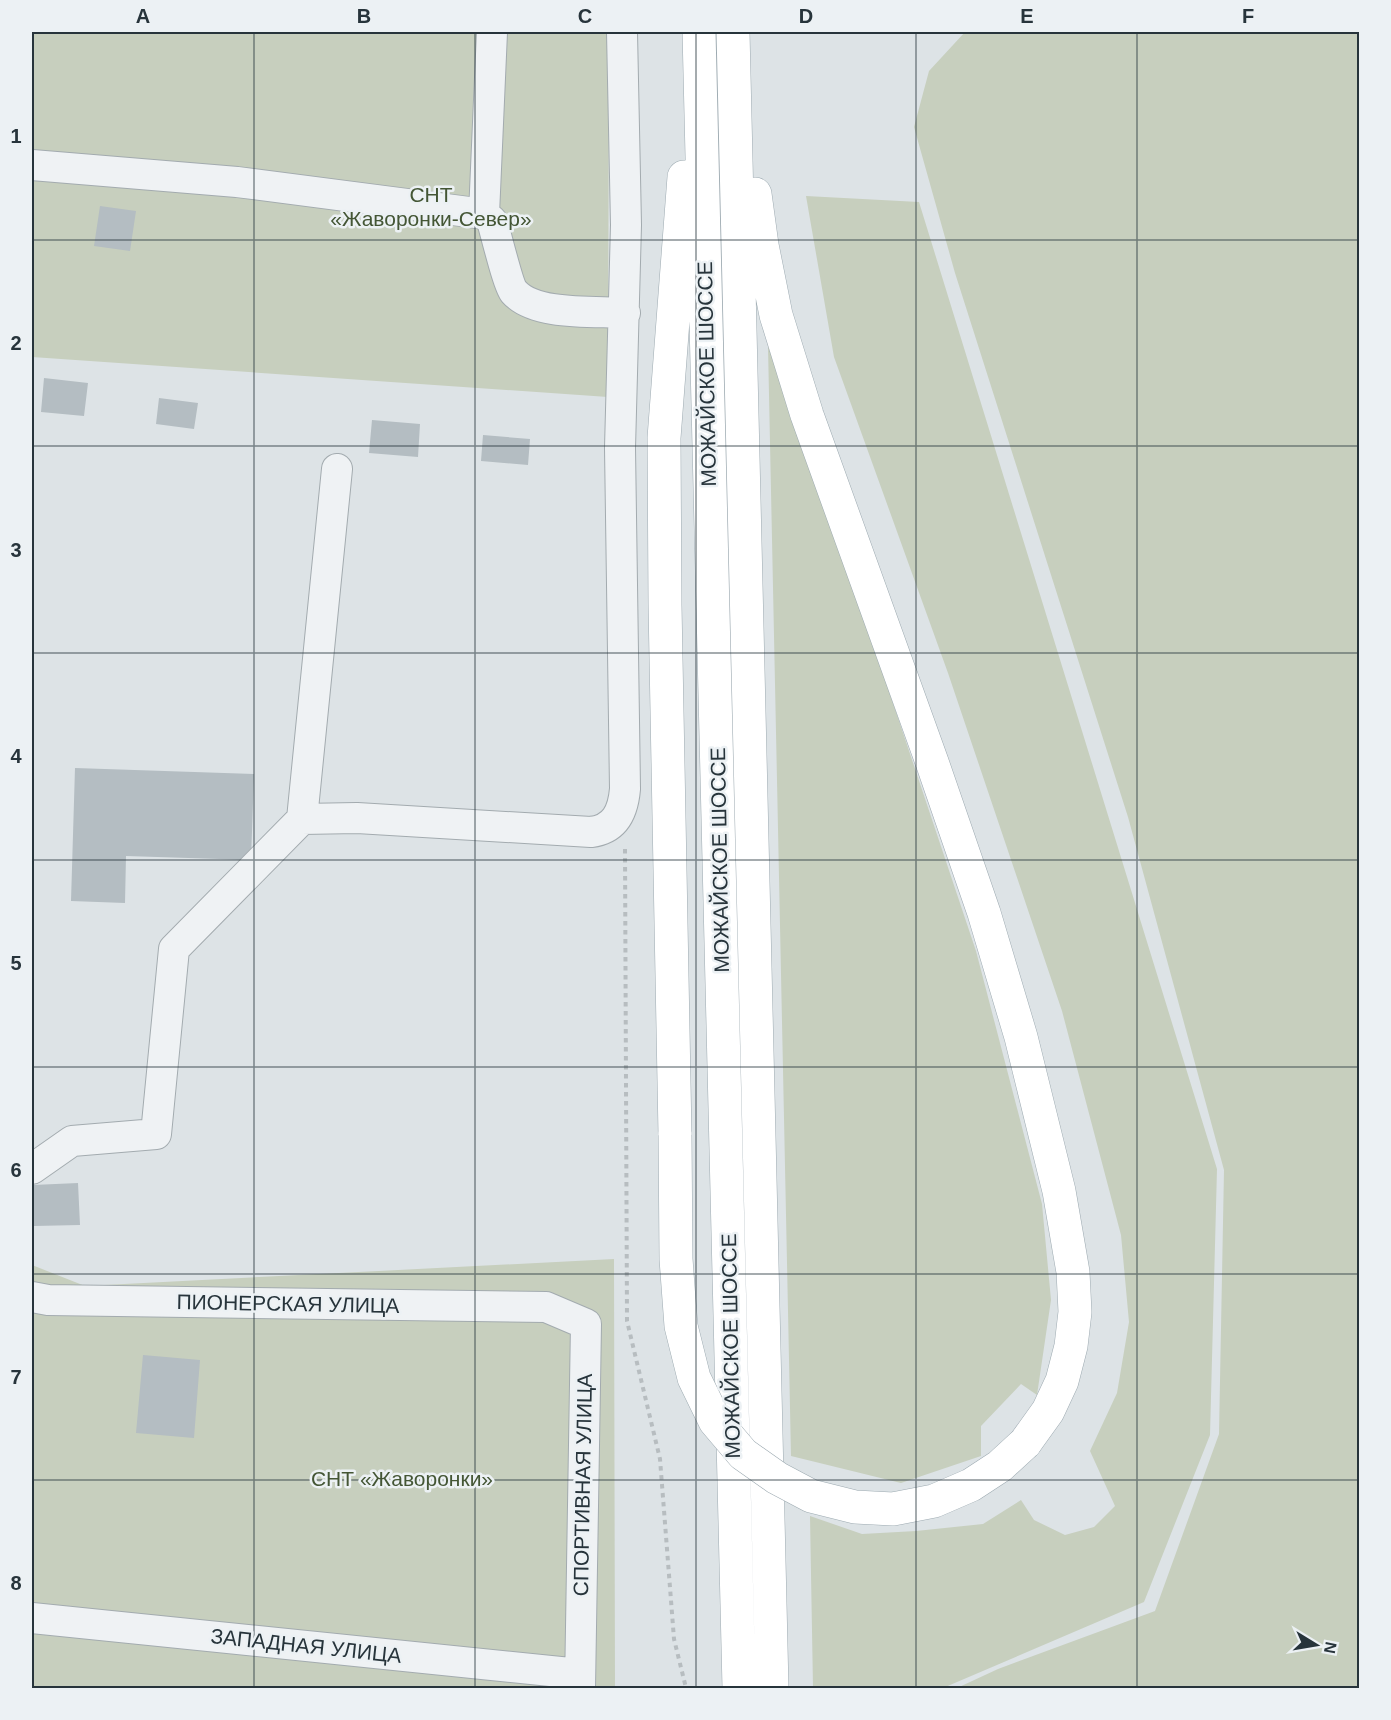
<svg xmlns="http://www.w3.org/2000/svg" width="1391" height="1720" viewBox="0 0 1391 1720" font-family="Arial,sans-serif">
  <style>
    .green { fill: #c7cfbe }
    .building { fill: #b4bdc2 }
    .lines { fill: none; stroke-linecap: round; stroke-linejoin: round }
    .minor-casing { stroke: #a3abaf; stroke-width: 32 }
    .major-casing { stroke: #9daab1; stroke-width: 34 }
    .path { stroke: #b7bdc0; stroke-width: 4; stroke-dasharray: 4.5 4.5; stroke-linecap: butt }
    .minor { stroke: #eff2f4; stroke-width: 30 }
    .major { stroke: #fff; stroke-width: 33 }
    .major-bridge-casing { stroke: #9daab1; stroke-width: 34; stroke-linecap: butt }
    .major-bridge { stroke: #fff; stroke-width: 33 }
    .grid { fill: none; stroke: #27343b; stroke-width: 1.5; stroke-opacity: 0.55 }
    .labels { text-anchor: middle; stroke-width: 5; stroke-linejoin: round; paint-order: stroke }
    .park-label { font-size: 21px; fill: #445635; stroke: #ecf1f4 }
    .street-label { font-size: 21px; fill: #27343b; stroke: #ecf1f4 }
    .neatline { fill: none; stroke: #27343b; stroke-width: 2 }
    .grid-label { font-size: 20px; text-anchor: middle; font-weight: bold; fill: #27343b }
  </style>
  <rect width="100%" height="100%" fill="#dde3e6"/>
  <path class="green" d="M32 32H609L608 397 32 357Z
    M965 32H1359V1688H957L998 1669 1155 1611 1219 1434 1224 1170 1128 817 955 273 914 127 929 71Z
    M806 196 919 202 1217 1169 1210 1435 1144 1602 943 1688H813L810 1516 862 1534 916 1531 983 1524 1021 1500 1034 1520 1065 1535 1094 1527 1115 1506 1090 1451 1117 1393 1129 1322 1121 1235 1062 1011 948 673 834 357Z
    M768 346 889 691 976 951 1042 1204 1051 1300 1037 1395 1021 1384 981 1426V1456L901 1483 791 1456Z
    M614 1259 615 1688H32V1265L85 1286Z"/>
  <path class="building" d="M100 206 136 211 130 251 94 246Z
    M44 378 88 383 84 416 41 412Z
    M159 398 198 403 194 429 156 424Z
    M372 420 420 424 418 457 369 453Z
    M483 435 530 439 528 465 481 461Z
    M75 768 254 774 251 860 126 856 125 903 71 901Z
    M78 1183 80 1225 34 1226 33 1185Z
    M143 1355 200 1360 194 1438 136 1433Z"/>
  <g class="lines">
    <defs>
      <path id="minor" d="M32 165 237 182 484 214 492 221C496 234 508 285 514 292 535 316 595 311 625 313
        M484 214 492 32
        M302 819 357 818 591 832C615 829 623 812 625 789L620 448 626 225 622 32
        M32 1169 72 1141 156 1134 174 949 302 819 337 469
        M32 1297 48 1300 546 1307 586 1324 580 1688
        M32 1618 580 1674"/>
      <path id="major" d="M699 32 739 1688
        M733 32 772 1688
        M755 194 762 245 776 315 807 415 932 762 984 913 1021 1037 1059 1191 1073 1272 1075 1312 1071 1346 1062 1381 1048 1411 1025 1443
        M675 1135 665 605 664 438 684 177"/>
    </defs>
    <use href="#minor" class="minor-casing"/>
    <use href="#major" class="major-casing"/>
    <path class="path" d="M625 849 627 1321 660 1459 674 1639 686 1688"/>
    <use href="#minor" class="minor"/>
    <use href="#major" class="major"/>
    <defs>
      <path id="major-bridge" d="M675 1135 676 1259 681 1326 694 1378 715 1421 743 1454 777 1478 811 1496 855 1507 893 1509 934 1501 971 1485 1000 1466 1025 1443"/>
    </defs>
    <use href="#major-bridge" class="major-bridge-casing"/>
    <use href="#major-bridge" class="major-bridge"/>
  </g>
  <path class="grid" d="M254 32V1688M475 32V1688M696 32V1688M916 32V1688M1137 32V1688M32 240H1360M32 446H1360M32 653H1360M32 860H1360M32 1067H1360M32 1274H1360M32 1480H1360"/>
  <g class="labels">
    <g class="park-label">
      <text x="431" y="202">СНТ<tspan x="431" dy="24">«Жаворонки-Север»</tspan></text>
      <text x="402" y="1486">СНТ «Жаворонки»</text>
    </g>
    <g class="street-label">
      <text transform="translate(707 374) rotate(-91)" y="7">МОЖАЙСКОЕ ШОССЕ</text>
      <text transform="translate(720 860) rotate(-91)" y="7">МОЖАЙСКОЕ ШОССЕ</text>
      <text transform="translate(288 1304) rotate(1)" y="7">ПИОНЕРСКАЯ УЛИЦА</text>
      <text transform="translate(731 1346) rotate(-91)" y="7">МОЖАЙСКОЕ ШОССЕ</text>
      <text transform="translate(583 1485) rotate(-89)" y="7">СПОРТИВНАЯ УЛИЦА</text>
      <text transform="translate(306 1646) rotate(6)" y="7">ЗАПАДНАЯ УЛИЦА</text>
    </g>
  </g>
  <rect width="1391" height="1720" fill="none" stroke="#ecf1f4" stroke-width="66"/>
  <g transform="translate(1316 1645) rotate(101)" stroke="#ecf1f4" stroke-width="4.5" paint-order="stroke">
  <path d="M0-4.5L10 22L0 15L-10 22Z" fill="#27343b"/>
  <text y="-9" font-size="16" font-weight="bold" text-anchor="middle" fill="#27343b">N</text>
  </g>
  <rect x="33" y="33" width="1325" height="1654" class="neatline"/>
  <g class="grid-label">
    <text x="143" y="23">A</text>
    <text x="364" y="23">B</text>
    <text x="585" y="23">C</text>
    <text x="806" y="23">D</text>
    <text x="1027" y="23">E</text>
    <text x="1248" y="23">F</text>
    <text x="16" y="143">1</text>
    <text x="16" y="350">2</text>
    <text x="16" y="557">3</text>
    <text x="16" y="763">4</text>
    <text x="16" y="970">5</text>
    <text x="16" y="1177">6</text>
    <text x="16" y="1384">7</text>
    <text x="16" y="1590">8</text>
  </g>
</svg>
